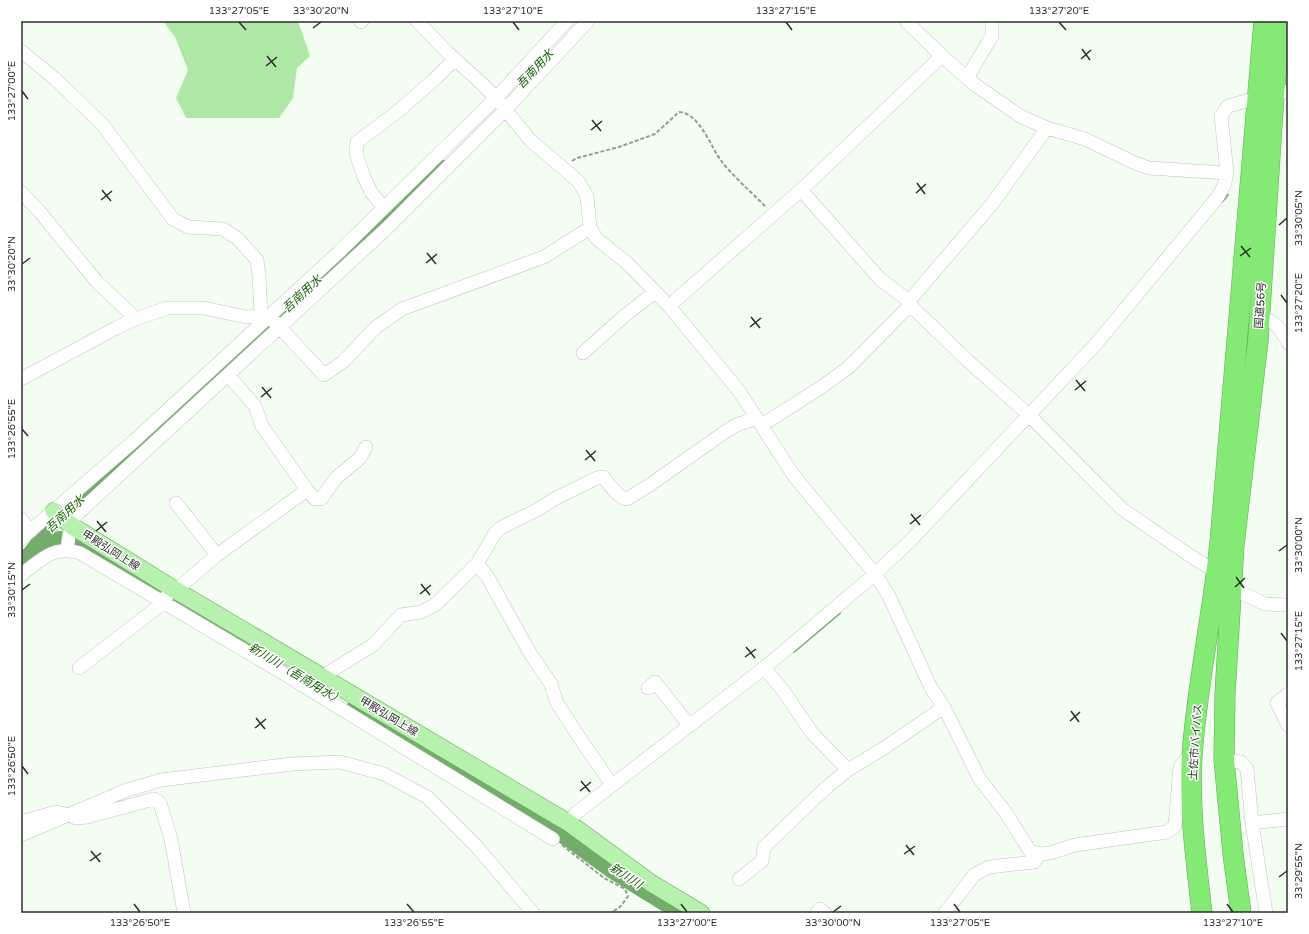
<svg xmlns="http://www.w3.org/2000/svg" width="1309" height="934" viewBox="0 0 1309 934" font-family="'Varela Round','Noto Sans JP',sans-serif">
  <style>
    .green { fill: #afe8a6 }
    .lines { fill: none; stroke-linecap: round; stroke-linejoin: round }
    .stream { stroke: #74ac6c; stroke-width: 3.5 }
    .canal { stroke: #74ac6c; stroke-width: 12 }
    .river { stroke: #74ac6c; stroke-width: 20 }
    .minor-casing { stroke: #bcc6ba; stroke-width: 14 }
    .major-casing { stroke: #66a85b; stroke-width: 18 }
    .highway-casing { stroke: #66a85b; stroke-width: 21 }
    .path { stroke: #959d94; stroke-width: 2; stroke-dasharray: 4 2; stroke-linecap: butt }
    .minor { stroke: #fff; stroke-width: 13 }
    .major { stroke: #b6f2ad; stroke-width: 17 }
    .highway { stroke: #85e976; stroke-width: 20 }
    .ticks { fill: none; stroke: #2b2f2a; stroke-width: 1.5 }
    .labels { text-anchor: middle; stroke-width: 3; stroke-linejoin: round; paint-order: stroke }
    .street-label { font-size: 11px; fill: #2b2f2a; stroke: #fff }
    .water-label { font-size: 12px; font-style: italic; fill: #166207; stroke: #fff }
    .neatline { fill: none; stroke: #2b2f2a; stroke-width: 1.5 }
    .ticks-label { font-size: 10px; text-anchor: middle; fill: #2b2f2a }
  </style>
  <rect width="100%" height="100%" fill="#f3fdf1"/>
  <path class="green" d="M163 21H298L310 56 297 68 293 98 279 118H186L176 98 188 70 175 37Z"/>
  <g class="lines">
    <path class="stream" d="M1222 201 1227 195
      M794 651 839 613
      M569 837 570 836"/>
    <path class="canal" d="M21 562 41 537 287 310 441 165"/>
    <path class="river" d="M21 562 60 541 83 544 244 643
      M355 710 447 766 569 837 613 869 684 913"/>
    <defs>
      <path id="minor" d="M417 21 447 52 479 81 496 98 530 140 578 181 587 196 590 228 597 239 627 263 669 306 739 391 794 476 875 574 889 596 931 688 944 707 979 778 1006 813 1030 851 1040 854 1050 853 1075 845 1167 832 1175 826 1180 767 1185 760 1192 757
        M906 21 942 56 974 84 1020 116 1047 128 1085 139 1135 163 1149 168 1227 173
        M361 22 362 21
        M21 51 54 78 102 124 173 219 188 227 223 229 237 238 257 260 259 275 261 316 269 317 272 319 324 375 343 362 375 328 402 309 544 257 590 228
        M967 78 992 36V21
        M801 190 880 279 909 301 910 305
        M21 192 39 211 97 282 131 314 133 320
        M384 208 371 192 364 177 356 154 357 142 397 112 437 77 455 59
        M909 301 992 204 1047 128
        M669 306 801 190 942 56
        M1259 318C1277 321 1277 326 1287 340L1288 343
        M583 353 623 317 655 292
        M228 375 255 406 262 426 307 490 315 499H321L336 478 360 458 366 447
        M21 379 116 328 133 320 167 308H204L246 317 261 316
        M762 425 823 386 849 367 910 305 968 361 1029 415 1122 509 1195 559 1217 572 1231 588 1265 604 1288 605
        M176 503 217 555
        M21 519 31 531
        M21 539 135 440 339 252 496 98 567 21
        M67 551 69 535 75 516 386 229 505 110 588 21
        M477 564 495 533 502 527 537 510 556 498 597 478 603 477C610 485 617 497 627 499L651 484 725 432 736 425 757 418
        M21 575C34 565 50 549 68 551 72 551 76 552 80 553L281 672 553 839
        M176 590 217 555 307 490
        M79 668 163 603 167 596
        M764 668 782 689 812 733 848 770
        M324 678 328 673 373 645 401 615 421 612 435 605 477 564 487 576 530 653 551 684 557 703 581 740 612 785
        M648 688 655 682 685 720 687 727
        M1288 694 1277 703 1288 725
        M1224 760 1241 762 1247 769 1252 823 1266 913
        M21 822 56 812 70 815 76 818 87 817 154 799 160 803 171 839 184 913
        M569 823 575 814 764 668 875 574 909 542 1096 344 1217 198 1224 186 1227 173 1221 116 1228 106 1242 102 1288 91
        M1252 823 1288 819
        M21 835 127 790 161 780 292 764 340 762 384 774 427 797 477 847 533 913
        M739 879 762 861 764 847 828 786 848 770 884 748 944 707
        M817 913 820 909 825 913
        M945 913 974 875 989 867 1034 862 1040 854"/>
      <path id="major" d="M54 511 72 526 172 588 569 823 651 883 701 913"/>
      <path id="highway" d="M1202 913C1196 861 1189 808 1192 756 1197 684 1213 613 1220 542 1235 368 1249 195 1264 21
        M1241 913 1233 854 1224 760 1225 694 1234 545 1258 341 1274 95 1281 21"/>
    </defs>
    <use href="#minor" class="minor-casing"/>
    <use href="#major" class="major-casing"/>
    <use href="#highway" class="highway-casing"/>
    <path class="path" d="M572 161 577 158 619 147 655 134 679 112C700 113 711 148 722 162 734 177 752 193 766 207
      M562 845 604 878 625 889 628 896 621 906 611 913"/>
    <use href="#minor" class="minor"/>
    <use href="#major" class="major"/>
    <use href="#highway" class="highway"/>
  </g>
  <path class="ticks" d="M239 22 246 30M513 22 519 30M786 22 792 30M1059 22 1066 30M313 28 321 22M1082 49 1090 60M267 56 276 67M1081 59 1091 50M266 66 277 57M22 91 28 99M592 120 601 131M591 130 602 121M917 183 925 194M102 190 111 201M916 193 926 184M101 200 112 191M1279 225 1287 218M1241 246 1250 257M427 253 436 264M1240 256 1251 248M426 263 437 254M22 264 30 258M1281 295 1287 303M751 317 760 328M750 327 761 318M1076 380 1085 391M262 387 271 398M1075 390 1086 381M261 397 272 388M22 429 28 436M586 450 595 461M585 460 596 451M911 514 920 525M97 521 106 532M910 524 921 515M96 531 107 522M1279 551 1287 545M1236 577 1244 588M421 584 430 595M1235 587 1245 578M22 590 30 584M420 594 431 585M1281 633 1287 641M746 647 755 658M745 657 756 649M1071 711 1079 722M256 718 265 729M1070 721 1080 712M255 728 266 719M22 766 28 774M581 781 590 792M580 791 591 782M906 845 914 855M91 851 100 862M904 854 915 846M90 861 101 853M1279 877 1287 871M134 904 140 912M407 904 414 912M681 904 687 912M954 904 960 912M1227 904 1233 912M833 912 841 906"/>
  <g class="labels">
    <g class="street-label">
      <text transform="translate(1260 305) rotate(-86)" y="4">国道56号</text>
      <text transform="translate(111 550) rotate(32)" y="4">甲殿弘岡上線</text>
      <text transform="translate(389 716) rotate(31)" y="4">甲殿弘岡上線</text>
      <text transform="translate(1195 742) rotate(-86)" y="4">土佐市バイパス</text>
    </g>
    <g class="water-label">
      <text transform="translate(535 69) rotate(-47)" y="4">吾南用水</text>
      <text transform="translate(302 294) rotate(-43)" y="4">吾南用水</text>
      <text transform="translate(65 514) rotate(-43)" y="4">吾南用水</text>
      <text transform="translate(296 674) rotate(31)" y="4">新川川（吾南用水）</text>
      <text transform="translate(626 876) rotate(33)" y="4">新川川</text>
    </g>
  </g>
  <rect width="1309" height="934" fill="none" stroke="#ffffff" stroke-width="44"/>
  <rect x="22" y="22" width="1265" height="890" class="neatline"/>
  <g class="ticks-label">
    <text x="239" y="14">133°27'05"E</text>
    <text x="321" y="14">33°30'20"N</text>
    <text x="513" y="14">133°27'10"E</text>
    <text x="786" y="14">133°27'15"E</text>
    <text x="1059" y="14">133°27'20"E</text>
    <text transform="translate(11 91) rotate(-90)" y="4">133°27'00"E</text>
    <text transform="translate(1298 218) rotate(-90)" y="4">33°30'05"N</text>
    <text transform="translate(11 264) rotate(-90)" y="4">33°30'20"N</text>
    <text transform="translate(1298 303) rotate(-90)" y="4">133°27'20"E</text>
    <text transform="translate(11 429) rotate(-90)" y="4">133°26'55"E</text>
    <text transform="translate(1298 545) rotate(-90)" y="4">33°30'00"N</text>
    <text transform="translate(11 590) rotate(-90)" y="4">33°30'15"N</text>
    <text transform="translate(1298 641) rotate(-90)" y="4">133°27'15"E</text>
    <text transform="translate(11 766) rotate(-90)" y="4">133°26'50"E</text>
    <text transform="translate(1298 871) rotate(-90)" y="4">33°29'55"N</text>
    <text x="140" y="926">133°26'50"E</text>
    <text x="414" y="926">133°26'55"E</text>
    <text x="687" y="926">133°27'00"E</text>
    <text x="833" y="926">33°30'00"N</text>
    <text x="960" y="926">133°27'05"E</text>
    <text x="1233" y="926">133°27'10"E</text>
  </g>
</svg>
